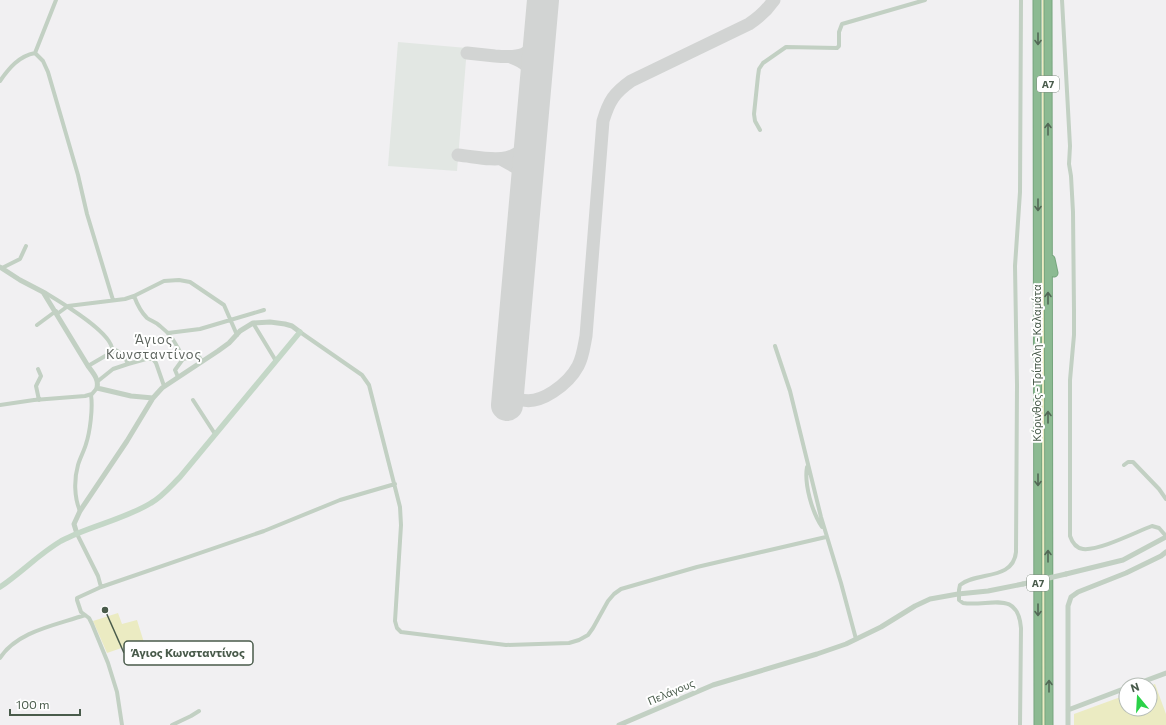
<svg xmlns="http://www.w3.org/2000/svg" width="1166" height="725" viewBox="0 0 1166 725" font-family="Commissioner,sans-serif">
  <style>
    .airport { fill: #e2e7e3 }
    .green { fill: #ebebc2 }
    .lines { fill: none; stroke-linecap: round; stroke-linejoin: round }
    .taxiway { stroke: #d2d4d3; stroke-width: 13 }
    .runway { stroke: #d2d4d3; stroke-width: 32 }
    .motorway-casing { stroke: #77a57e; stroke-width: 9 }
    .minor { stroke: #c2d0c3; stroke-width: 4 }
    .tertiary { stroke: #c2d0c3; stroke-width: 5 }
    .secondary { stroke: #c4d7c7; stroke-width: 5.5 }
    .motorway { stroke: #8cba92; stroke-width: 7 }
    .tertiary-bridge { stroke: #c2d0c3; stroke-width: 5 }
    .oneway { stroke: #536956 }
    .labels { text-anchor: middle; stroke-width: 4; stroke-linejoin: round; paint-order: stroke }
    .shield { fill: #fff; stroke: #808c81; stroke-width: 1 }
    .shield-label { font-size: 10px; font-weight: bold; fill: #495b4b }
    .street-label { font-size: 11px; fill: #495b4b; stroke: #fff }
    .quarter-label { font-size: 13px; letter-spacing: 1px; fill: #5d645e; stroke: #fff }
    .leader { fill: none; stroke: #495b4b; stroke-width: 1.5 }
    .callout-dot { fill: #495b4b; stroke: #fff; stroke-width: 1.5 }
    .callout { fill: #fff; stroke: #495b4b; stroke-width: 1.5 }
    .callout-label { font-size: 12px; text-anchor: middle; font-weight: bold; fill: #495b4b }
  </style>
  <rect width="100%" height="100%" fill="#f1f0f2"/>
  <path class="airport" d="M398 42 467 48 457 171 388 166Z"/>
  <path class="green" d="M1042 0H1044L1045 725H1042Z
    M118 613 122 624 137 620 146 649 139 651 136 643 107 653 93 621Z
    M1155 684 1166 714V725H1074V714L1126 695V709H1150V686Z"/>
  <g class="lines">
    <path class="taxiway" d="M467 53C476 54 486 55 495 56 519 58 531 57 541 33
      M511 57C528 63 531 69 536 86
      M458 155C488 158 519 169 532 133
      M501 159 517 168 527 186
      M508 388C511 391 515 397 519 399 540 407 569 383 578 366 583 357 584 346 586 336L603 121C609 101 614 93 631 81L749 24C760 17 767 10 774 0"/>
    <path class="runway" d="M507 405 543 0"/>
    <defs>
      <path id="motorway" d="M1037 0 1038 725
        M1048 0 1049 725
        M1051 259 1054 273"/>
    </defs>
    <use href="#motorway" class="motorway-casing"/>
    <path class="minor" d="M1062 0 1070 146 1069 164 1071 176 1073 212 1074 310V335L1070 380V536C1072 542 1076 548 1083 549 1099 551 1136 532 1152 526L1159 528 1166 536
      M35 53 56 0
      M0 81C9 68 19 56 35 53L43 61 48 72 78 175 87 214 113 300
      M760 130 755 121 754 114 758 76 759 69 763 63 786 47 837 48 839 46V32L842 24 925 0
      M2 268 20 259 26 246
      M44 292C57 300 116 334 112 352L88 366
      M134 296C137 304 141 312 147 318 151 321 156 322 160 326 171 334 178 346 183 359L175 370 178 377
      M57 314 68 306 125 299 134 296 164 281 179 280 190 282 224 305 237 335
      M253 323 276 361
      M37 325 56 311
      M300 332 362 375 369 385 400 507 401 525 395 621 397 628 401 632 506 645 569 643 579 640 588 635 593 628 608 601 614 594 621 589 697 567 826 537
      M168 333 200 329 264 310
      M775 346 790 391 821 517 841 583 856 639
      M183 359 198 355 202 361
      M128 364 146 359H153L156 363 164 386
      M38 369 41 376 36 386 39 400
      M98 381 113 369 128 364C126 357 119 351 113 349
      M193 400 215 434
      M0 405 34 400 85 396 92 394 97 388
      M1124 465 1128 462H1133L1159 489 1166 499
      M807 467C804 484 812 512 822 527
      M80 511C74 497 74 479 78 465 80 458 84 451 86 444 90 432 93 408 91 395
      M77 534 98 576 101 587
      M0 658C17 631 57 625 85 615
      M122 725 117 692 108 663 92 624 89 618 81 612 77 600V598L101 587 264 531 340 500 395 484
      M172 725 191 716 199 711
      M1020 725 1021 628C1018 589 989 607 963 603L959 600V590L960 585C977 571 1013 581 1016 552L1017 385 1015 266 1020 192 1021 0"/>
    <path class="tertiary" d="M0 267 20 280 43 292 88 366C93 373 99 379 97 388L131 396 153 398
      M77 534 74 524 80 511 127 441 153 398 162 388 218 351 229 343 240 331 253 323 270 322 285 324 292 326 300 332
      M1066 574 1123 560 1166 537
      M1134 685 1166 673
      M1068 710 1126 688
      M619 725 713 685 817 654 846 644 881 627 915 606 930 599 958 594 988 591 1023 584
      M1068 725V606L1071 597 1078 592 1126 573 1161 556 1166 552"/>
    <path class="secondary" d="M0 587C21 573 39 554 61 541 89 526 123 520 151 503 162 497 171 486 180 477L300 332"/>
    <use href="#motorway" class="motorway"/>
    <path class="tertiary-bridge" d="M1023 584 1066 574"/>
  </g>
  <defs><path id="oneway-shaft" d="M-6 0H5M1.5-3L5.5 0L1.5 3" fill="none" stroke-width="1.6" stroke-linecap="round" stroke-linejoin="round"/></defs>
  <g class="oneway">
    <use href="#oneway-shaft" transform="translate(1038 39) rotate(90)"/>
    <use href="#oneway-shaft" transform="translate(1048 129) rotate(-90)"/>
    <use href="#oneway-shaft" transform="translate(1038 205) rotate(90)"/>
    <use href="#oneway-shaft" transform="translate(1048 298) rotate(-90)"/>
    <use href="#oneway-shaft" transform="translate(1048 417) rotate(-90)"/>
    <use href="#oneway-shaft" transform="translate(1038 480) rotate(90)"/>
    <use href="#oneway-shaft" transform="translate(1048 556) rotate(-90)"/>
    <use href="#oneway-shaft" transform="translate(1038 610) rotate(90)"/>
    <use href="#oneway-shaft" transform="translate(1049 686) rotate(-90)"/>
  </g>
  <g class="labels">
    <g class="shield">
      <rect x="1037" y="76" width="22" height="16" rx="3"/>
      <rect x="1027" y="575" width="22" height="16" rx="3"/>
    </g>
    <g class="shield-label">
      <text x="1048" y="88">Α7</text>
      <text x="1038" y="587">Α7</text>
    </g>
    <g class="street-label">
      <text transform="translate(1037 363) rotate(-90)" y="4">Κόρινθος - Τρίπολη - Καλαμάτα</text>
      <text transform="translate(671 692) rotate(-23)" y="4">Πελάγους</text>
    </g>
    <g class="quarter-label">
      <text x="154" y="344">Άγιος<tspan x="154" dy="15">Κωνσταντίνος</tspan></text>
    </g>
  </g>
  <path class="leader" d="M105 610L124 653"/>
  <circle class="callout-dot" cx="105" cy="610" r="4"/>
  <rect class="callout" x="124" y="641" width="129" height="24" rx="4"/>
  <g class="callout-label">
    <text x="188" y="657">Άγιος Κωνσταντίνος</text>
  </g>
  <g transform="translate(1138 697) rotate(342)"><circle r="19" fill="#ffffff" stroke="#b6bdb7"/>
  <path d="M0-3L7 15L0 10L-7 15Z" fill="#2ad248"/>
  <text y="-6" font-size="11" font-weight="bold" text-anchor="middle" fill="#495b4b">N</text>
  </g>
  <path d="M10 709v6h70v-6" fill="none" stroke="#495b4b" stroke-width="2"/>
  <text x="16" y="709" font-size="12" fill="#495b4b" stroke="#ffffff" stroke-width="3" paint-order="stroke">100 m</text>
</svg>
